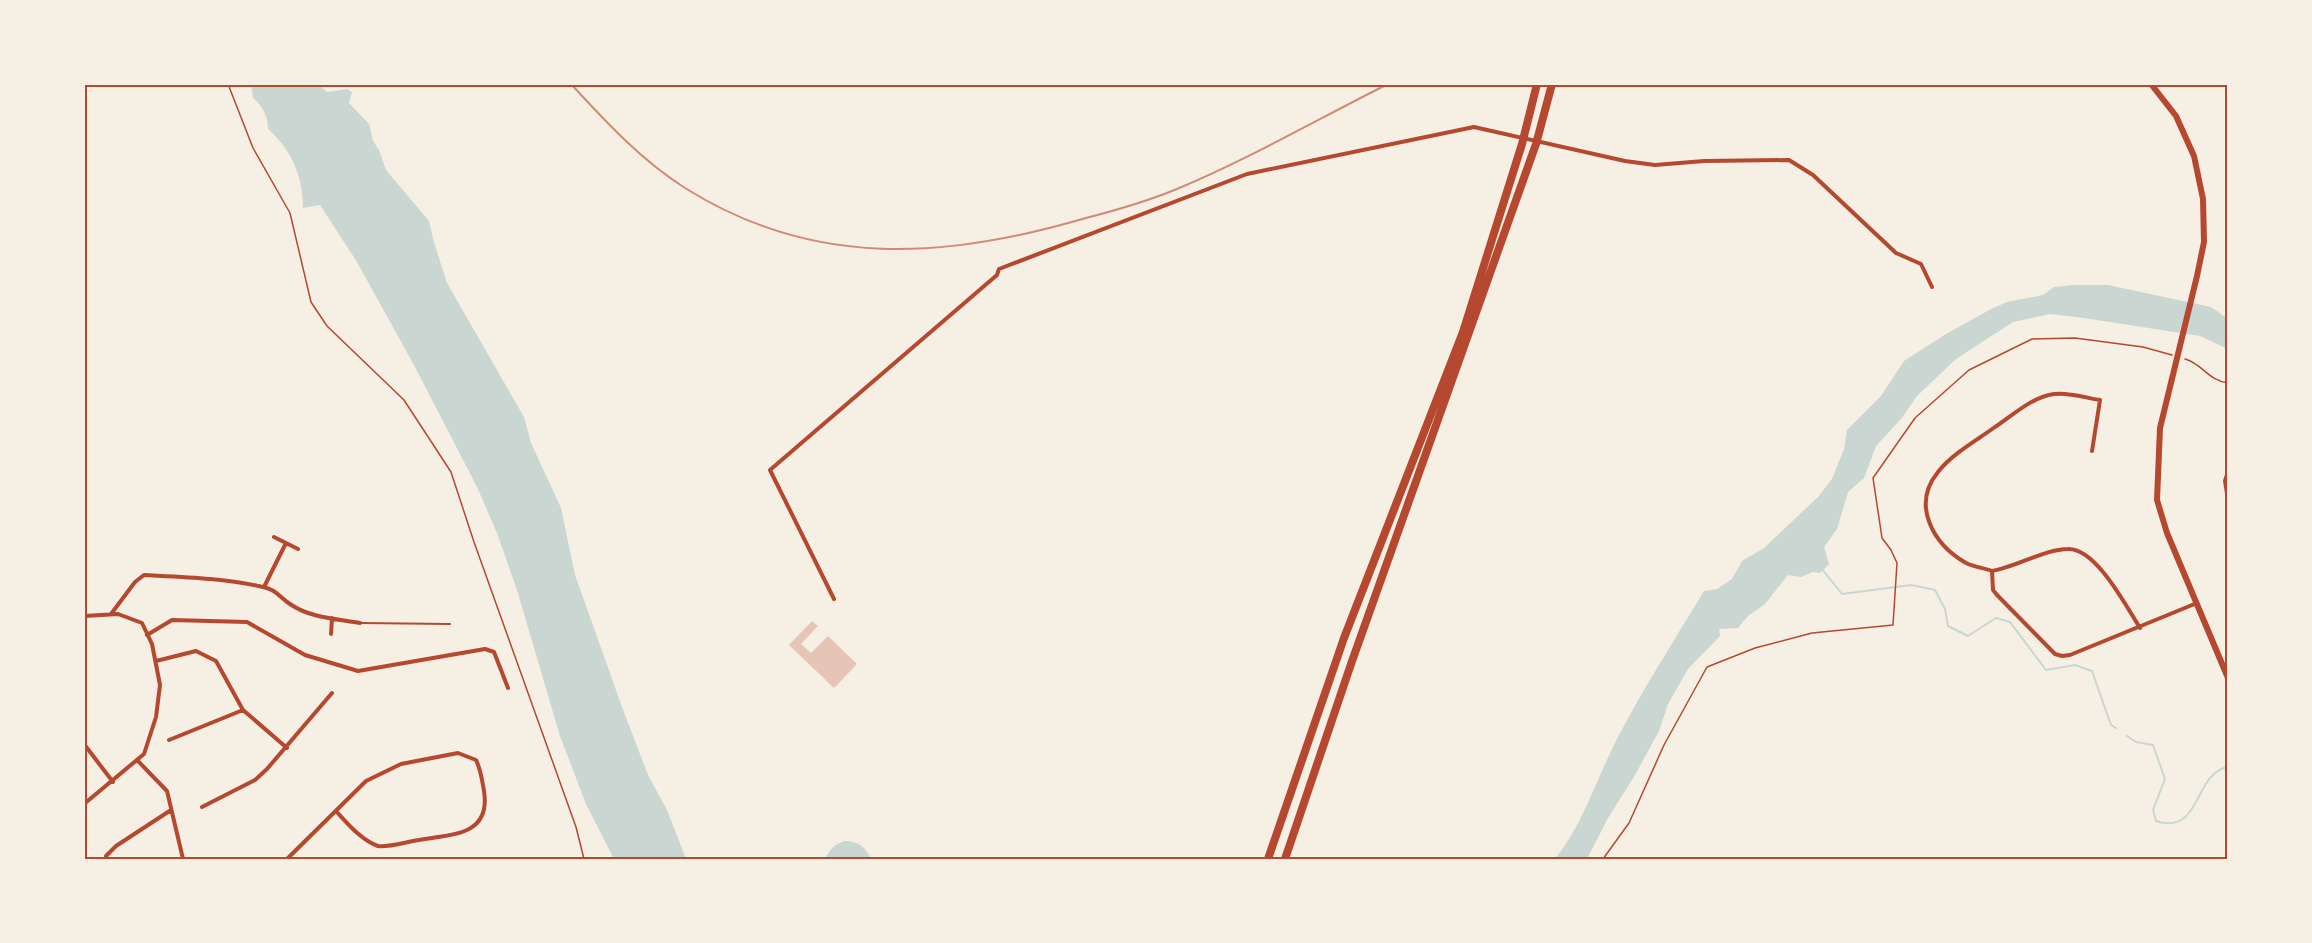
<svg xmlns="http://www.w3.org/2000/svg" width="2312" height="943" viewBox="0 0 2312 943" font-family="Overpass,sans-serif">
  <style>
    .water { fill: #c9d6d2 }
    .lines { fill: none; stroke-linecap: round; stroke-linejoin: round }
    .stream { stroke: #c9d6d2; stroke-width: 2 }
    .building { fill: #e6c5b7 }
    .path { stroke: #b5482f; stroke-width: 1.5 }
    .service { stroke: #b5482f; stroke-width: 2 }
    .minor { stroke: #b5482f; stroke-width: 4 }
    .primary { stroke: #b5482f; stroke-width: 6 }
    .motorway { stroke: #b5482f; stroke-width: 8 }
    .rail { stroke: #cf8b77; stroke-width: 2 }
    .neatline { fill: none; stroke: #b5482f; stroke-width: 2 }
  </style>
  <rect width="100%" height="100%" fill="#f6efe4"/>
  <path class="water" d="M251 84H317L327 92 347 89 352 92 349 103 369 124 373 141 379 150 386 170 429 221 433 239 447 283 524 417 531 443 561 508 575 575 622 707 648 775 667 810 686 859H614L586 804 560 736 517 590 497 533 477 487 415 367 357 262 320 205 303 208C303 177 292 150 268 129 268 117 263 106 253 98Z
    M2074 285H2108L2211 307 2228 319V349L2200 336 2084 318 2050 314 2013 322 1956 359 1917 396 1901 419 1876 446 1864 478 1848 492 1837 529 1824 547 1829 564 1820 573 1813 572 1801 577 1788 575 1765 604 1748 616 1738 628 1719 629 1720 636 1688 669 1668 704 1659 731 1635 775 1608 818 1587 859H1555C1583 824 1596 780 1616 741 1642 690 1674 641 1704 591L1717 589 1732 579 1742 561 1764 548 1818 497 1832 479 1844 449 1847 430 1881 396 1904 361 1946 334 1993 308 2007 302 2043 295 2054 287Z
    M845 841C858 841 866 847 871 859H825C830 849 834 844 845 841Z"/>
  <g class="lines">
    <path class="stream" d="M1822 569 1842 594 1911 585 1935 590 1945 609 1948 626 1968 636 1996 618 2010 622 2046 670 2075 665 2092 671 2111 725 2116 728
      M2127 736 2136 742 2153 745 2165 779 2153 810 2156 821C2202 836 2193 773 2228 767"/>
  </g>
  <path class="building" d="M812 621 818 626 801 644 811 653 828 636 857 664 834 688 789 645Z"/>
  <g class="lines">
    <path class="path" d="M228 84 253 148 290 213 311 302 327 326 404 400 451 472 474 542 576 827 584 859
      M2185 359C2203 364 2207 380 2228 383
      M1603 859 1629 823 1664 745 1707 667 1755 648 1812 633 1893 625 1897 563 1891 550 1882 538 1873 478 1915 418 1969 370 2032 339 2075 338 2143 347 2172 355"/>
    <path class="service" d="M360 623 450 624"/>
    <path class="minor" d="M2092 451 2100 400C2086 398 2069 392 2054 394 2032 397 2013 415 1995 427 1977 440 1952 454 1938 472 1911 505 1933 544 1966 563 1974 567 1984 568 1992 571L1993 590 1997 595 2055 654 2062 656 2070 655 2197 603
      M2228 472 2225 481 2228 500
      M2228 523V532
      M274 537 298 549
      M1992 571C2016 567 2045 549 2068 549 2096 548 2126 606 2140 628
      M264 587 286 543
      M834 599 770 470 997 275 999 269 1247 174 1474 127 1625 161 1655 165 1704 161 1789 160 1813 175 1896 253 1921 264 1932 287
      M111 614 135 582 144 575C184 577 224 578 263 587 277 590 279 597 290 604 310 618 337 619 360 623
      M84 616 118 614 142 623 152 644 160 685 156 717 144 754 84 804
      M331 634 332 618
      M147 635 172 620 247 622 305 655 358 671 485 649 494 652 508 688
      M156 661 196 651 216 661 243 710 287 748
      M169 740 243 710
      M84 744 113 782
      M137 760 167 791 183 859
      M202 807 255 780 267 769 332 693
      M107 859 106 856 116 846 171 810
      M287 859 366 781 401 764 458 753 476 760C481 770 482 780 484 791 491 836 452 834 419 840 410 841 386 848 378 846 362 841 347 823 336 811"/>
    <path class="primary" d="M2151 84 2176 116 2194 156 2203 199 2204 242 2197 276 2160 428 2157 500 2167 533 2228 678"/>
    <path class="motorway" d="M1268 859 1344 638 1463 332 1522 144 1537 84
      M1285 859 1351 664 1536 144 1552 84"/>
    <path class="rail" d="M571 84C606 122 641 160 685 188 814 269 946 259 1086 218 1117 210 1148 201 1177 189 1249 159 1318 119 1388 84"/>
  </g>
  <rect width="2312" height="943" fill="none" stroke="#f6efe4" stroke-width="171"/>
  <rect x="86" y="86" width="2140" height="772" class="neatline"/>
</svg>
